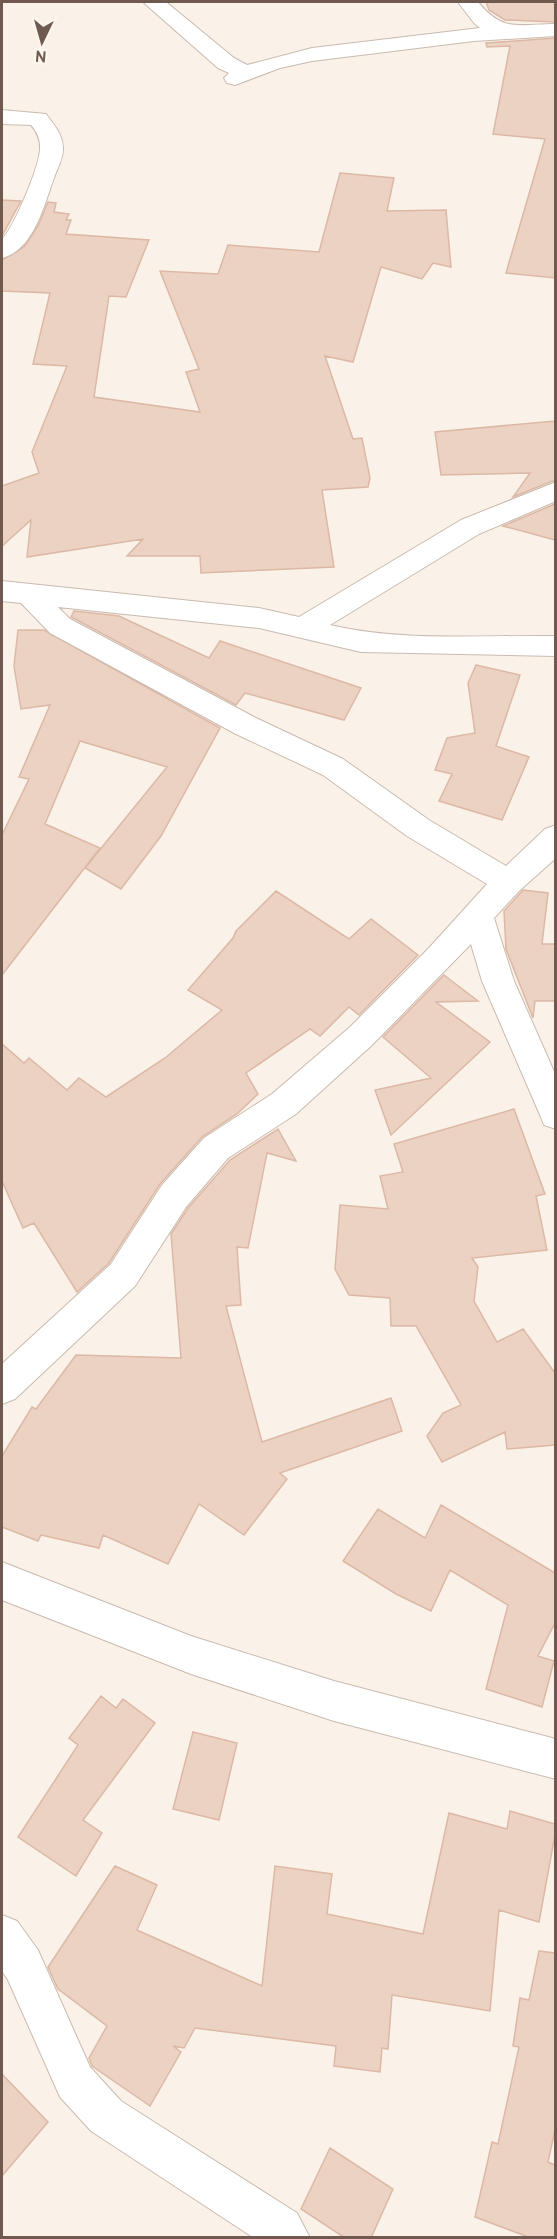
<svg xmlns="http://www.w3.org/2000/svg" width="557" height="2239" viewBox="0 0 557 2239" font-family="Overpass,sans-serif">
  <style>
    .building { fill: #ecd2c3; stroke: #dcb8a5; stroke-width: 1.5 }
    .lines { fill: none; stroke-linecap: round; stroke-linejoin: round }
    .minor-casing { stroke: #cabaaf; stroke-width: 2 }
    .minor { fill: #fff; fill-rule: evenodd }
  </style>
  <rect width="100%" height="100%" fill="#faf2e8"/>
  <path class="building" d="M486 2H555V22L505 20 489 10Z
    M555 38V278L506 273 545 139 493 134 510 46 487 47 486 43Z
    M340 173 394 178 387 211 446 210 451 267 433 263 422 279 381 267 353 362 325 356 353 439 362 438 370 478 368 487 322 490 334 567 201 573 200 556H127L143 539 27 557 31 520 2 546V486L39 473 32 452 67 366 33 364 50 293 2 291V260L24 247 38 226 48 202 56 203 54 212 69 214 66 220H71L66 234 149 240 126 297 109 296 94 397 200 412 186 372 199 369 160 271 218 274 228 245 319 252Z
    M2 200 21 201 2 236Z
    M555 421V480L513 497 530 473 441 475 435 432Z
    M555 504V540L503 526Z
    M74 611 119 616 209 658 220 641 361 688 344 720 245 693 236 705 71 617Z
    M18 630H44L220 728 161 836 121 889 85 868 167 767 80 741 45 824 100 848 2 975V835L29 779 19 777 50 705 21 709 14 666Z
    M476 665 520 675 496 746 529 757 502 820 439 801 452 774 435 770 447 738 475 733 468 683Z
    M523 890 548 893 542 944H555V1001H535L533 1018 506 949 504 911Z
    M276 891 349 939 371 919 418 955 359 1015 349 1007 320 1036 310 1029 246 1073 258 1094 237 1114 202 1137 160 1184 109 1263 77 1292 34 1223 23 1228 2 1181V1044L24 1063 29 1058 67 1090 79 1078 106 1097 165 1058 222 1010 188 990 233 938 236 931Z
    M444 975 478 1001 436 1002 490 1042 391 1135 375 1090 431 1078 383 1037Z
    M514 1109 545 1194 536 1196 547 1250 472 1258 478 1267 474 1301 497 1342 523 1329 555 1373V1445L507 1449 505 1432 442 1462 427 1436 443 1413 461 1405 416 1326H391L390 1298 349 1295 335 1269 340 1205 388 1209 380 1176 403 1172 394 1144Z
    M278 1129 296 1161 267 1153 248 1248 237 1247 241 1305 226 1306 262 1442 391 1398 402 1431 280 1473 287 1479 244 1535 199 1504 168 1564 103 1535 99 1548 41 1535 38 1541 2 1527V1456L32 1407 36 1409 76 1355 181 1358 171 1234 188 1208 230 1160Z
    M441 1505 555 1573V1623L538 1656 554 1661 542 1707 486 1689 508 1605 450 1570 431 1611 396 1594 343 1561 378 1509 425 1538Z
    M101 1696 116 1708 123 1699 155 1723 83 1820 102 1833 76 1876 18 1837 78 1745 69 1738Z
    M193 1732 237 1743 219 1820 173 1809Z
    M510 1811 555 1824V1835L539 1922 499 1910 490 2011 392 1995 388 2049 382 2048 380 2072 334 2066 336 2046 195 2028 184 2048 173 2046 181 2052 150 2106 92 2066 89 2058 107 2026 58 1989 48 1967 115 1866 157 1885 137 1930 262 1986 275 1866 332 1874 327 1914 423 1934 449 1813 507 1829Z
    M539 1951 555 1953V2130L548 2162 555 2165V2238H531L475 2217 492 2142 498 2144 519 2047 513 2046 520 1998 529 2000Z
    M2 2074 48 2122 2 2176Z
    M330 2148 393 2189 371 2238H345L301 2209Z"/>
  <g class="lines">
    <defs>
      <path id="minor" d="M143 2H166L234 58 247 65 312 48 480 28 474 23 458 2H478C503 33 519 24 556 24V36L474 41 312 61 280 68 235 85 227 83 224 78 229 73 218 68Z
        M2 110 46 114C54 125 62 133 63 147 64 157 57 169 54 178 44 205 34 250 2 258V239C14 228 41 163 40 147 40 138 37 132 31 125L2 124Z
        M556 482V501L479 534 330 625C403 642 481 635 556 636V656L361 652 259 628 58 607 70 619 256 718 343 759 429 820 506 866 545 829 556 825V858L519 891 494 918 514 981 556 1076V1129L544 1125 540 1115 482 981 471 944 372 1045 296 1114 228 1158 186 1207 135 1286 15 1399 2 1404V1364L111 1264 162 1185 204 1138 272 1094 350 1027 429 948 487 884 407 836 323 775 236 734 50 633 21 603 2 601V581L259 608 299 617 461 520Z
        M2 1562 191 1636 334 1681 556 1739V1779L334 1721 191 1674 2 1600Z
        M2 1915 17 1921 38 1950 90 2067 121 2101 297 2213 310 2238H254L91 2131 60 2097 8 1980 2 1971Z"/>
    </defs>
    <use href="#minor" class="minor-casing"/>
    <use href="#minor" class="minor"/>
  </g>
  <rect width="557" height="2239" fill="none" stroke="#705a4f" stroke-width="6"/>
  <g transform="translate(42 42) rotate(185)" stroke="#fdf6ee" stroke-width="4.5" paint-order="stroke">
  <path d="M0-4.5L10 22L0 15L-10 22Z" fill="#705a4f"/>
  <text y="-9" font-size="16" font-weight="bold" text-anchor="middle" fill="#705a4f">N</text>
  </g>
</svg>
